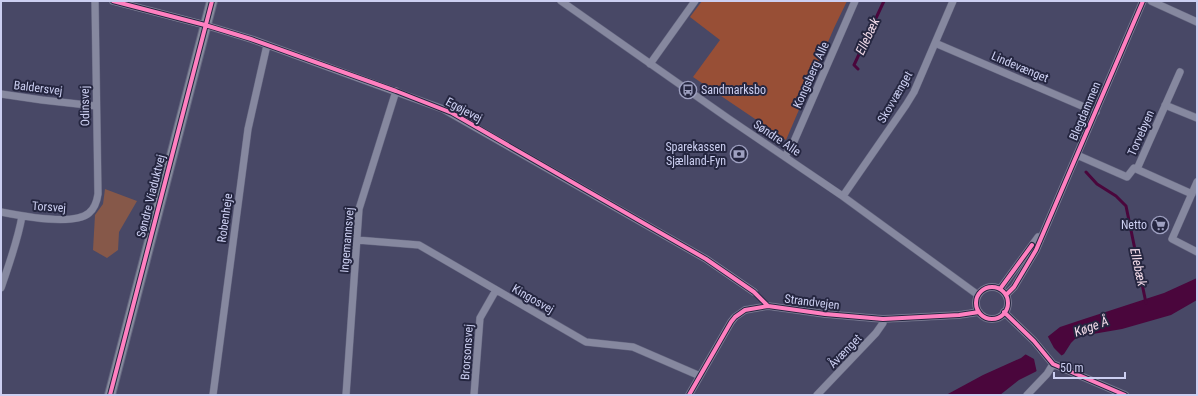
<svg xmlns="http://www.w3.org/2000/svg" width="1198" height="396" viewBox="0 0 1198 396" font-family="'Roboto Condensed',sans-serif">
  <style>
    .green { fill: #865849 }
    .forest { fill: #984f36 }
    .water { fill: #4a063c }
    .pier { fill: #484866 }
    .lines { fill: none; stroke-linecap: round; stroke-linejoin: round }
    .stream { stroke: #4a063c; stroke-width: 3 }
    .minor-casing { stroke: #64657f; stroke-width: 8 }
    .major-casing { stroke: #64657f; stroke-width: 12 }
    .minor { stroke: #86889f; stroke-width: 7 }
    .major { stroke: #858b9c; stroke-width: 10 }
    .cycleway-casing { stroke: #252640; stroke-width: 6 }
    .cycleway { stroke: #ff80c0; stroke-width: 4 }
    .labels { text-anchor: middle; stroke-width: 4; stroke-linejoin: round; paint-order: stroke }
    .street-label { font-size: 12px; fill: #cccff1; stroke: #252640 }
    .poi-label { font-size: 12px; fill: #cccff1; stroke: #252640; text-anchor: end }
    .water-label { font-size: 13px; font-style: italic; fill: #f2dbe9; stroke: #252640 }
  </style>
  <rect width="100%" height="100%" fill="#484866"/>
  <path class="green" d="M105 189 137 201 119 232 118 250 107 258 93 250 95 215 103 204Z"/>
  <path class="forest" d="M702 1H847L834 28 786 140 693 77 720 40 690 17Z"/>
  <path class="water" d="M1197 278V300L1171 315 1122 329 1087 335 1075 339 1071 343 1064 354 1035 372 1019 380 1000 395H946L983 375 1021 358 1060 327 1081 320 1164 293Z"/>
  <path class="pier" d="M1047 335 1054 348 1063 357 1037 373 1034 359 1025 354Z"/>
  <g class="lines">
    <path class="stream" d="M858 69 854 65 884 1
      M1086 172 1097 184 1116 196 1126 206 1146 303"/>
    <defs>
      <path id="minor" d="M113 1 205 25 251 39 443 109 706 259 754 292
        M561 1 729 119 841 195 978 295
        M1151 1 1197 22
        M935 43 1096 112
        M650 64 695 1
        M1 94 42 100 96 106
        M1165 105 1197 118
        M1077 155 1127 177 1134 168 1192 194
        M785 156 792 146 855 1
        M1137 169 1180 72
        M1197 182 1172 239 1197 252
        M843 196 906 105 914 92 953 1
        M1 212C21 216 74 226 89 213 95 208 97 201 98 194L95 1
        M357 240 419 245 586 342 633 347 700 376
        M976 303a16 16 0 1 1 32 0a16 16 0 1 1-32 0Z
        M1 288C9 264 18 240 22 216
        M1000 289 1038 237
        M1006 295 1014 287 1036 250 1143 1
        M1004 312 1034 341 1053 364 1125 395
        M213 395 248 129 267 45
        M346 395 359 209 396 91
        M474 395 480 318 496 290
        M689 395 731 322 735 317 745 310 768 306 825 314 883 319 959 315 979 312
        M817 395 876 333 883 323V319
        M1027 395 1047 374 1053 364"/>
      <path id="major" d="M110 395 212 1"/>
    </defs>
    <use href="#minor" class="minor-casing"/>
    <use href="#major" class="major-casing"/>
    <use href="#minor" class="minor"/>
    <use href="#major" class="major"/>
    <defs>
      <path id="cycleway" d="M113 1 205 25 251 39 396 91 452 113 706 259 754 292 768 306
        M976 303a16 16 0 1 1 32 0a16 16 0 1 1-32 0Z
        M1000 289 1032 245
        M1006 295 1014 287 1036 250 1143 1
        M1004 312 1034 341 1053 364 1125 395
        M110 395 212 1
        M689 395 731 322 735 317 745 310 768 306 825 314 883 319 959 315 979 312"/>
    </defs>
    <use href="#cycleway" class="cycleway-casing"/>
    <use href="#cycleway" class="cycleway"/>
  </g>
  <defs>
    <symbol id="bus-ring" viewBox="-11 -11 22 22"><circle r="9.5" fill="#252640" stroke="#9ea0c0" stroke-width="1.5"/><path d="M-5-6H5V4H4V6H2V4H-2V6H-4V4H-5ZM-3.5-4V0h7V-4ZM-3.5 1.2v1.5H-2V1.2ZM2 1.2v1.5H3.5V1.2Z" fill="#9ea0c0"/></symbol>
    <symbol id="bank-ring" viewBox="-11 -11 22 22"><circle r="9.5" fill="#252640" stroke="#9ea0c0" stroke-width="1.5"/><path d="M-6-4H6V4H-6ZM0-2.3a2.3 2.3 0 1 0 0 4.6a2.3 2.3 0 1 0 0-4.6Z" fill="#9ea0c0"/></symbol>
    <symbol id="supermarket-ring" viewBox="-11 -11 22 22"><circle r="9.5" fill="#252640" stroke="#9ea0c0" stroke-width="1.5"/><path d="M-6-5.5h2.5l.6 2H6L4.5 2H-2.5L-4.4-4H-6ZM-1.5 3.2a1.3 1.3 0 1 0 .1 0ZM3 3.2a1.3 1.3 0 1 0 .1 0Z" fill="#9ea0c0"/></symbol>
  </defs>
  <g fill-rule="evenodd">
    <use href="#bus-ring" x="678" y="80" width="20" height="20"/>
    <use href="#bank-ring" x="729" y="144" width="20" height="20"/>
    <use href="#supermarket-ring" x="1150" y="215" width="20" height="20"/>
  </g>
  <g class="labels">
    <g class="street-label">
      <text transform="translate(1020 67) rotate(23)" y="4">Lindevænget</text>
      <text transform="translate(811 75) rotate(-66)" y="4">Kongsberg Alle</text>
      <text transform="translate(38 88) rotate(7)" y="4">Baldersvej</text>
      <text transform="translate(895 97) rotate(-60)" y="4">Skovvænget</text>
      <text transform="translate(85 106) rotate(-91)" y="4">Odinsvej</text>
      <text transform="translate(464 110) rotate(28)" y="4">Egøjevej</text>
      <text transform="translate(1085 111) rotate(-67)" y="4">Blegdammen</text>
      <text transform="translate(1141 133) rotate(-66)" y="4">Torvebyen</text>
      <text transform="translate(777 138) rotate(34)" y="4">Søndre Alle</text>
      <text transform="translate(151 196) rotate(-76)" y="4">Søndre Viaduktvej</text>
      <text transform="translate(49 207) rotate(4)" y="4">Torsvej</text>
      <text transform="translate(225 218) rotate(-82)" y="4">Robenheje</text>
      <text transform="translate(347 240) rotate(-85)" y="4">Ingemannsvej</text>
      <text transform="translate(533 299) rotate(30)" y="4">Kingosvej</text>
      <text transform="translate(812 302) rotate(7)" y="4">Strandvejen</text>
      <text transform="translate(845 351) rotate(-46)" y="4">Åvænget</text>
      <text transform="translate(467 352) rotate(-86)" y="4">Brorsonsvej</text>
    </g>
    <g class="poi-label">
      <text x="701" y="94" text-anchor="start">Sandmarksbo</text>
      <text x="726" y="151">Sparekassen<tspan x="726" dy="14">Sjælland-Fyn</tspan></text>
      <text x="1147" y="229">Netto</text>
    </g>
    <g class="water-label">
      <text transform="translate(867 36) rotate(-65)" y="5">Ellebæk</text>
      <text transform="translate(1139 267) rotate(78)" y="5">Ellebæk</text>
      <text transform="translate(1091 326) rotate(-20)" y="5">Køge Å</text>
    </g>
  </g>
  <rect width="1198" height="396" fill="none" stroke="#cccff1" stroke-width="4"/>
  <path d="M1054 372v6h71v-6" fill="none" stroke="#cccff1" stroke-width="2"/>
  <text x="1060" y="372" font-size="12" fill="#cccff1" stroke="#252640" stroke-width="3" paint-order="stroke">50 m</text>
</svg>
